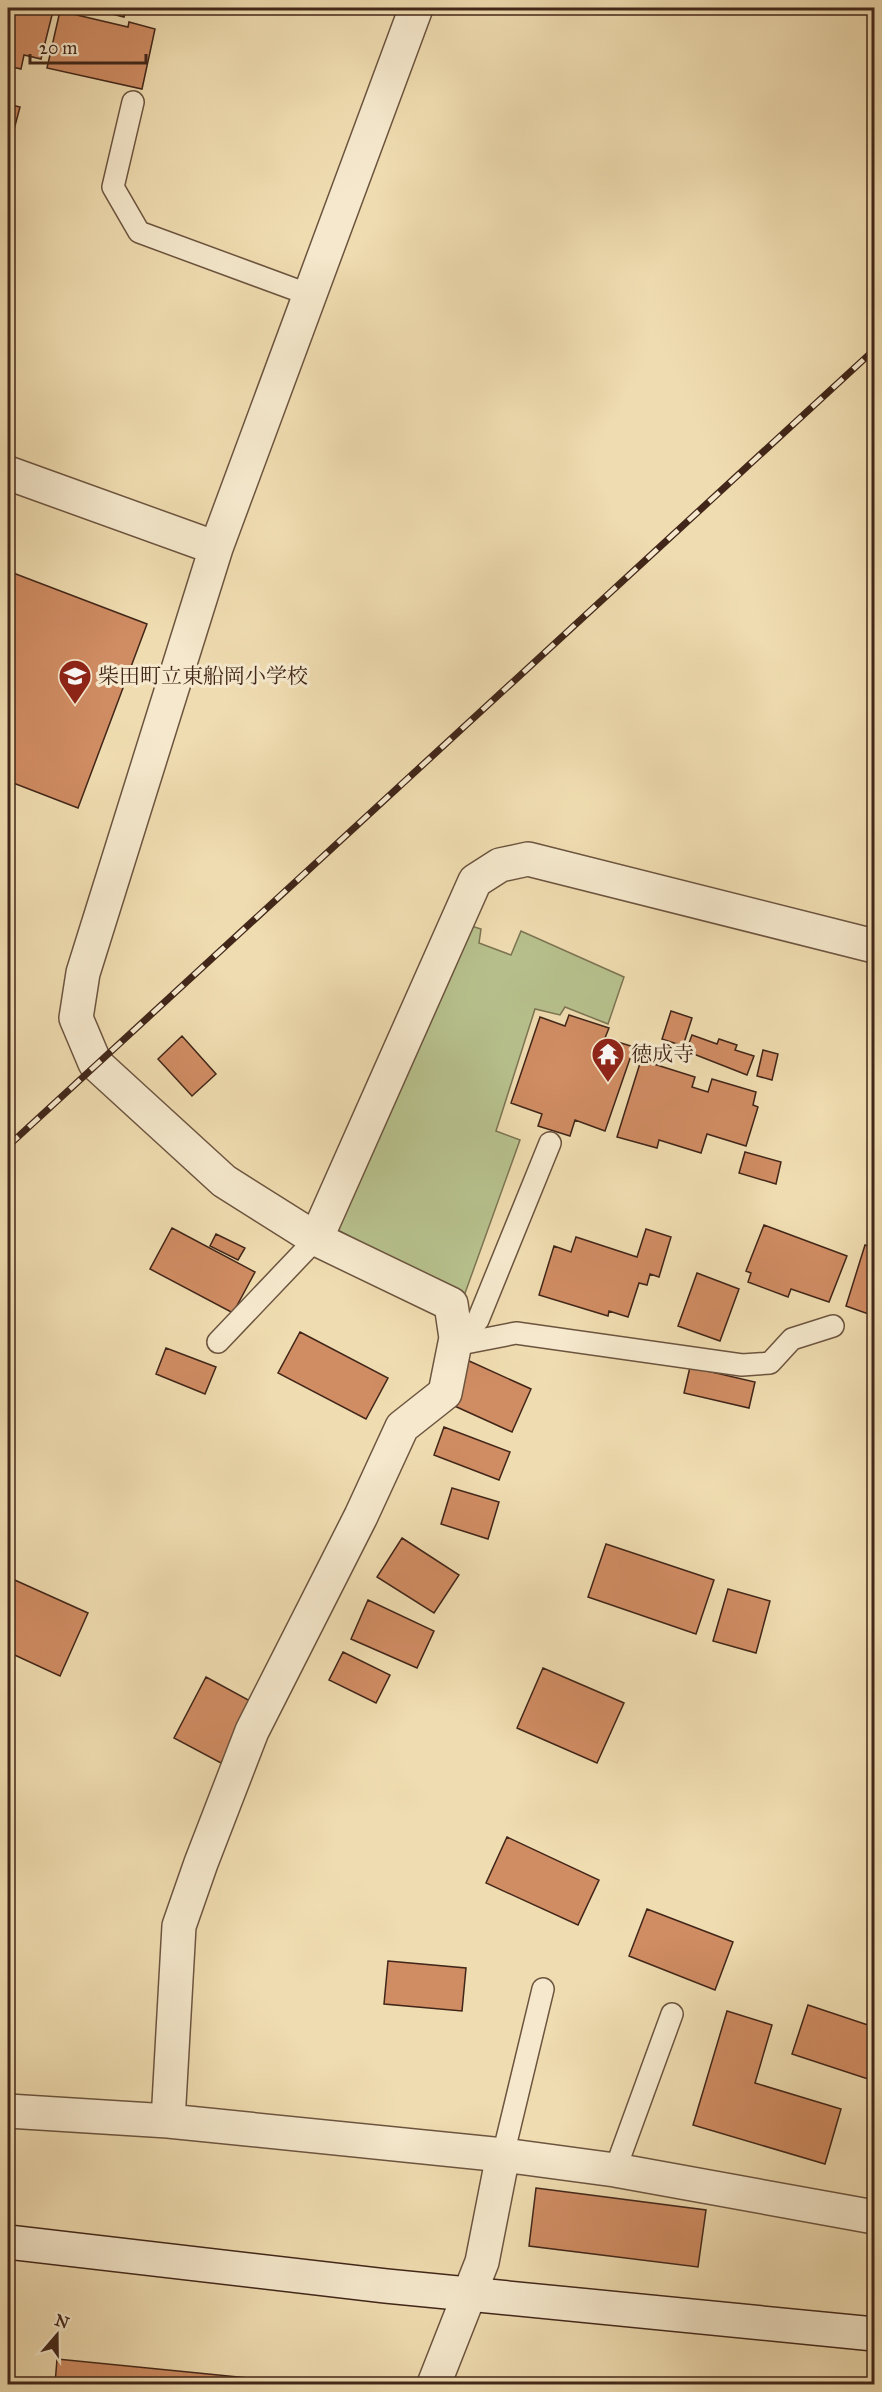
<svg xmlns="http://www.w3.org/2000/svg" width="882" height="2392" viewBox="0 0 882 2392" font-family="'IM FELL Great Primer','Noto Serif JP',serif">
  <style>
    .green { fill: #b7c18d; stroke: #7c7453; stroke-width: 1.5 }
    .building { fill: #d08c63; stroke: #412619; stroke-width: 1.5 }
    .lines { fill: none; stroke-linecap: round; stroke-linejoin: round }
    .lane-casing { stroke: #6c543f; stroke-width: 24 }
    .street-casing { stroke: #6c543f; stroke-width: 36 }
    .secondary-casing { stroke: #412619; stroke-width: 36 }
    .lane { stroke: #f5e8cc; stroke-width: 21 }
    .street { stroke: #f5e8cc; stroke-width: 33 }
    .secondary { stroke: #f5e8cc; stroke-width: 33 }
    .rail-casing { stroke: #412619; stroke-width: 7 }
    .rail { stroke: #f5e8cc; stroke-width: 4.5; stroke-dasharray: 14; stroke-linecap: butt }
    .labels { text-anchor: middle; stroke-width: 6; stroke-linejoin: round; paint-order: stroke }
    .poi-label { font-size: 21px; fill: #412619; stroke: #f5e8cc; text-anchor: start }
  </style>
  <rect width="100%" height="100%" fill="#efdcb0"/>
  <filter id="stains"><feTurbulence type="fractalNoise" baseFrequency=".00333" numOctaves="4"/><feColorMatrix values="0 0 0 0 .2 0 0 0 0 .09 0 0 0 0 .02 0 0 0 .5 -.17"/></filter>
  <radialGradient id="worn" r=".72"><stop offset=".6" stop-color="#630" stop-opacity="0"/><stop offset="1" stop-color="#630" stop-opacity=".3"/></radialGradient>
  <path class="green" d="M468 925 481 929 479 943 511 955 521 931 624 977 608 1024 565 1007 560 1015 535 1009 496 1131 520 1140 464 1296 332 1227Z"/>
  <path class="building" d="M8 8H39L53 11 41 59 24 55 21 69 8 66Z
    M89 8H127L124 17Z
    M60 11 128 27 129 22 155 29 142 89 47 68Z
    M8 104 20 107 8 152Z
    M8 571 147 624 78 808 8 781Z
    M671 1011 692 1018 683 1046 662 1039Z
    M569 1015 609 1028 605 1038 634 1047 605 1131 575 1120 570 1136 538 1126 542 1114 511 1103 540 1017 565 1026Z
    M692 1035 717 1044 719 1039 737 1045 735 1050 754 1056 747 1075 686 1051Z
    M182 1036 216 1074 192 1096 158 1059Z
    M763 1050 778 1054 772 1080 757 1076Z
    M641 1060 695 1077 692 1087 708 1092 712 1079 756 1092 753 1105 758 1107 746 1146 707 1134 701 1153 659 1140 657 1148 617 1137Z
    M745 1152 781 1162 776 1184 739 1173Z
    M764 1225 847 1256 829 1302 791 1289 788 1297 748 1282 751 1273 746 1271Z
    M172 1228 255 1272 233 1313 150 1269Z
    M646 1229 671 1237 659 1277 650 1274 647 1285 639 1283 628 1317 609 1311 608 1316 539 1295 554 1246 571 1252 576 1237 637 1257Z
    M216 1234 245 1248 238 1260 210 1246Z
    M865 1245 874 1248V1316L846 1306Z
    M697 1273 739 1289 720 1341 678 1326Z
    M300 1332 388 1378 366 1419 278 1373Z
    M166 1348 216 1367 205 1394 156 1374Z
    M467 1360 531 1389 512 1432 448 1403Z
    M690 1367 755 1382 749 1408 684 1393Z
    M444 1427 510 1452 499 1480 434 1455Z
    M452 1488 499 1502 488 1539 441 1524Z
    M402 1538 459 1575 434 1613 377 1577Z
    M606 1544 714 1580 696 1634 588 1597Z
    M8 1577 88 1613 60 1676 8 1652Z
    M728 1589 770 1601 756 1653 713 1641Z
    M368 1600 434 1631 417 1668 351 1639Z
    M343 1652 390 1675 376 1703 329 1680Z
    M543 1668 624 1703 597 1763 517 1728Z
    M206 1677 252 1702 221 1763 174 1738Z
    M507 1837 599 1880 578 1925 486 1883Z
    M647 1909 733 1942 715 1990 629 1956Z
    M388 1961 466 1968 462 2011 384 2004Z
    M808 2005 874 2027V2081L792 2054Z
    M727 2011 772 2025 755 2083 841 2109 825 2164 693 2125Z
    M536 2188 706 2210 698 2267 529 2246Z
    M57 2359 279 2381V2384H55Z"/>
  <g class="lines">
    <defs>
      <path id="lane" d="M133 102 113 187 139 232 310 295
        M456 1338 478 1320 550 1143
        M218 1342 316 1239
        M455 1345 516 1333 742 1365 770 1363 792 1339 833 1326
        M503 2155 543 1989
        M615 2170 672 2014"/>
      <path id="street" d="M8 473 216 548
        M316 1239 475 881 500 865 528 859 874 946
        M8 2111 168 2121 503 2155 615 2170 874 2217
        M168 2121 179 1926 201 1863 252 1731 361 1516 402 1427 445 1393 456 1338 451 1304 316 1239 224 1181 95 1063 76 1018 83 973 216 548 416 8
        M434 2384 482 2262 503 2155"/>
      <path id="secondary" d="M8 2242 386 2286 874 2334"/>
    </defs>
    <use href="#lane" class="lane-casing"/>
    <use href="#street" class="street-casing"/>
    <use href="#secondary" class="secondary-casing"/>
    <use href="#lane" class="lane"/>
    <use href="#street" class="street"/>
    <use href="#secondary" class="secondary"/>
    <defs>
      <path id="rail" d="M8 1146 874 350"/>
    </defs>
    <use href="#rail" class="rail-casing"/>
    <use href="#rail" class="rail"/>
  </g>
  <defs>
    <symbol id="school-pin" viewBox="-11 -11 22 30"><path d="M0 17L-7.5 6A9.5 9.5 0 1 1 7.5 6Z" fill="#8f2418" stroke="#f5e8cc"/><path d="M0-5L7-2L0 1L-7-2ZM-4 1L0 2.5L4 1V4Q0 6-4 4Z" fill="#fff"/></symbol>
    <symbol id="temple-pin" viewBox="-11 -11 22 30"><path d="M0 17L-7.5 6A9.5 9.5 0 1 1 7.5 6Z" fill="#8f2418" stroke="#f5e8cc"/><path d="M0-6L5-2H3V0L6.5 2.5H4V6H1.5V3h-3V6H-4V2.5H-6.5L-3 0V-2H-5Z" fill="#fff"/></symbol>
  </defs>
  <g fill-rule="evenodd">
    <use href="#school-pin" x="56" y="657" width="38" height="52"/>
    <use href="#temple-pin" x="589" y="1035" width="38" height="52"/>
  </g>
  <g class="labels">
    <g class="poi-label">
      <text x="98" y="683">柴田町立東船岡小学校</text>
      <text x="631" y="1061">徳成寺</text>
    </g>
  </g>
  <rect width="882" height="2392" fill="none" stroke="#efdcb0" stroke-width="30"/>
  <rect x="9" y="9" width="864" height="2374" fill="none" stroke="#412619" stroke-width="3"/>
  <rect x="15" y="15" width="852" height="2362" fill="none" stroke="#412619" stroke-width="1.5"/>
  <g transform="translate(57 2335) rotate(20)" stroke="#f5e8cc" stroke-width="4.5" paint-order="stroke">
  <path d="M0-4.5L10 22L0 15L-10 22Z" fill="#412619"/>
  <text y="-9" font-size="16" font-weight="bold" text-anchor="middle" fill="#412619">N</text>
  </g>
  <path d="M30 54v9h116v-9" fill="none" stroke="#412619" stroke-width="3"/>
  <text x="39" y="54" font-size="18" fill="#412619" stroke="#f5e8cc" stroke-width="4.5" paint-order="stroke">20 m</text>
  <rect width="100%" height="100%" filter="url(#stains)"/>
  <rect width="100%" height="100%" fill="url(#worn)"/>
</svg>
